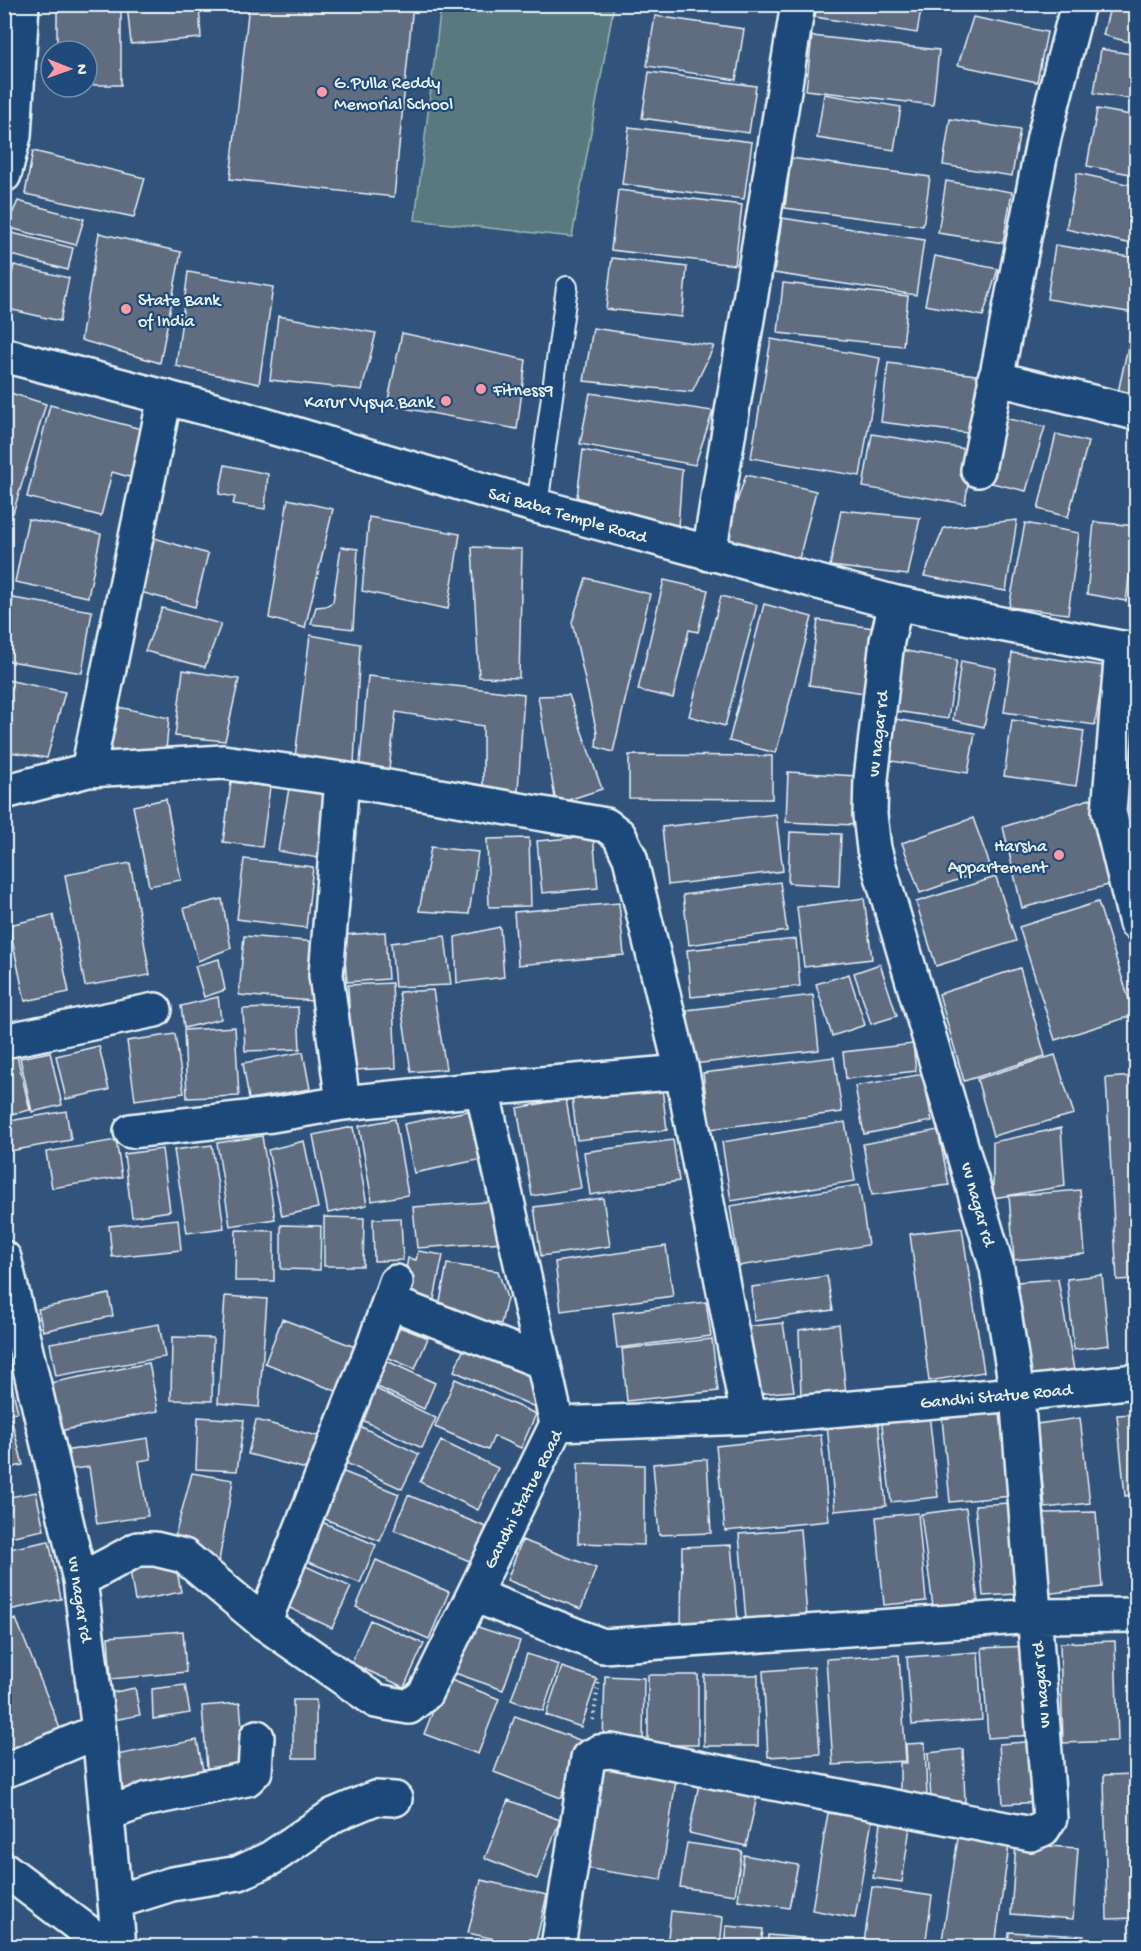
<svg xmlns="http://www.w3.org/2000/svg" width="1141" height="1951" viewBox="0 0 1141 1951" font-family="'Gochi Hand',sans-serif">
  <style>
    .green { fill: #597a7e; stroke: #a0b6bb; stroke-width: 1.5 }
    .building { fill: #606d80; stroke: #e8f1f8; stroke-width: 1.5 }
    .lines { fill: none; stroke-linecap: round; stroke-linejoin: round }
    .service-casing { stroke: #e8f1f8; stroke-width: 24 }
    .minor-casing { stroke: #e8f1f8; stroke-width: 38 }
    .tertiary-casing { stroke: #e8f1f8; stroke-width: 38 }
    .path { stroke: #e8f1f8; stroke-width: 4; stroke-dasharray: 1.5 4.5; stroke-linecap: butt }
    .service { stroke: #1f4a7a; stroke-width: 20 }
    .minor { stroke: #1f4a7a; stroke-width: 33 }
    .tertiary { stroke: #1f4a7a; stroke-width: 33 }
    .poi-dot { fill: #ff9aa2; stroke: #1f4a7a; stroke-width: 2 }
    .labels { text-anchor: middle; stroke-width: 4.5; stroke-linejoin: round; paint-order: stroke }
    .poi-label { font-size: 18px; fill: #e8f1f8; stroke: #1f4a7a; text-anchor: start }
    .street-label { font-size: 18px; fill: #e8f1f8; stroke: #1f4a7a }
  </style>
  <rect width="100%" height="100%" fill="#32547c"/>
  <filter id="ink" filterUnits="userSpaceOnUse"><feTurbulence type="fractalNoise" baseFrequency=".0167" numOctaves="2"/><feDisplacementMap in="SourceGraphic" scale="12" xChannelSelector="R" yChannelSelector="G"/><feConvolveMatrix kernelMatrix="1 2 1 2 8 2 1 2 1" color-interpolation-filters="sRGB"/></filter>
  <g filter="url(#ink)">
    <path class="green" d="M441 5H614L572 237 415 220Z"/>
    <path class="building" d="M57 4H121V85H87V51H57Z
      M127 4H199L201 38 131 44Z
      M249 4H413L394 197 230 179Z
      M817 4H922L917 33 815 17Z
      M988 4H1044L1043 11Z
      M1111 4H1136V44L1103 35Z
      M655 16 744 29 736 80 647 66Z
      M973 17 1047 32 1037 82 958 65Z
      M812 36 939 50 933 105 806 90Z
      M1101 49 1136 55V100L1094 93Z
      M649 72 756 86 749 133 642 118Z
      M824 94 901 107 894 150 817 138Z
      M1097 109 1136 116V175L1087 166Z
      M950 119 1020 130 1012 176 943 165Z
      M629 127 752 142 744 199 622 184Z
      M33 151 145 178 134 217 25 194Z
      M791 158 930 177 923 226 785 208Z
      M1077 173 1136 186V245L1066 229Z
      M946 181 1012 192 1003 243 938 233Z
      M618 190 742 205 735 265 611 250Z
      M18 201 84 219 76 245 6 227Z
      M782 218 924 240 916 295 774 273Z
      M12 233 73 248 68 270 4 253V244Z
      M99 233 181 252 160 363 81 340Z
      M1055 245 1136 258 1135 313 1047 299Z
      M935 256 998 269 983 316 925 305Z
      M612 258 687 267 682 317 606 309Z
      M14 265 69 278 60 321 4 308Z
      M188 272 273 287 259 384 176 366Z
      M783 283 908 296 903 346 778 333Z
      M278 316 376 333 362 390 270 380Z
      M593 328 714 346 692 392 584 381Z
      M402 333 526 360 517 429 387 405Z
      M771 339 880 358 860 476 751 458Z
      M1129 342 1136 344V401L1117 397Z
      M888 363 983 376 975 434 881 422Z
      M4 391 46 404 13 513 4 510Z
      M590 393 713 411 695 465 580 444Z
      M50 405 145 430 133 478 112 472 101 516 27 497Z
      M995 416 1045 427 1026 491 983 481Z
      M872 434 973 450 965 504 863 487Z
      M1056 434 1088 442 1068 517 1038 509Z
      M583 450 682 470 678 528 577 497Z
      M225 465 268 474 265 509 233 504 235 497 219 494Z
      M746 475 816 491 799 559 722 545Z
      M288 499 333 509 305 628 269 618Z
      M841 510 920 518 908 575 830 566Z
      M369 517 460 534 448 609 362 591Z
      M28 519 101 534 88 597 15 582Z
      M1017 520 1006 591 924 576 944 528Z
      M1094 522 1136 526 1126 601 1087 594Z
      M1025 523 1079 533 1068 614 1009 607Z
      M148 536 208 554 195 607 133 590Z
      M341 547 358 549 353 629 311 624 316 607 326 606 333 602Z
      M472 547 522 549 519 678 479 677Z
      M586 578 650 594 613 752 596 747 597 733 572 622Z
      M664 580 708 590 698 632 689 630 673 698 638 690Z
      M721 596 757 605 725 726 689 716Z
      M13 598 92 611 82 673 4 660V647Z
      M764 604 812 617 776 753 729 741Z
      M162 608 221 624 205 667 145 651Z
      M818 620 880 629 871 694 809 685Z
      M310 635 360 644 354 764 295 757Z
      M901 650 957 660 948 719 896 711Z
      M1012 653 1104 666 1095 725 1004 712Z
      M961 661 996 668 984 727 953 720Z
      M183 670 239 679 225 741 175 736Z
      M368 676 524 694 518 791 483 789V726L396 712 388 777 359 773Z
      M7 680 65 692 47 758 4 751V693Z
      M569 695 602 789 556 804 538 696Z
      M114 706 169 718 165 761 101 749Z
      M895 719 975 733 968 773 885 760Z
      M1012 720 1084 731 1076 786 1004 776Z
      M1124 738 1136 740V796L1118 794Z
      M629 755 772 756V799L629 798Z
      M788 772 857 776 855 825 786 822Z
      M231 782 270 787 262 847 223 842Z
      M289 788 329 794 318 858 278 851Z
      M1093 798 1116 883 1022 908 1003 827Z
      M166 799 181 880 149 886 133 806Z
      M776 814 783 871 668 885 662 827Z
      M973 818 991 868 920 893 902 843Z
      M790 832 841 834 839 886 788 883Z
      M593 836 598 888 542 893 537 841Z
      M529 838 531 906 489 907 487 839Z
      M431 847 478 852 469 914 419 911Z
      M244 859 313 867 306 928 237 919Z
      M130 863 150 975 85 986 65 875Z
      M996 877 1016 941 936 966 916 902Z
      M780 882 787 931 689 945 683 895Z
      M864 898 872 959 804 967 797 907Z
      M222 899 231 948 198 961 184 908Z
      M1098 902 1134 1015 1055 1040 1019 927Z
      M619 903 624 955 518 965 514 912Z
      M53 915 69 992 25 1001 9 925Z
      M500 927 504 977 457 983 455 937Z
      M385 932 388 979 347 982 343 935Z
      M244 936 318 942 313 1001 239 995Z
      M445 936 451 985 395 987 391 943Z
      M796 939 800 986 691 997 687 950Z
      M219 959 225 990 204 997 195 966Z
      M880 964 897 1016 871 1024 854 973Z
      M1020 968 1045 1056 964 1081 939 994Z
      M849 974 865 1025 832 1036 816 984Z
      M392 983 396 1068 352 1070 348 985Z
      M4 985 13 1023 4 1024Z
      M433 990 446 1069 411 1072 399 992Z
      M813 995 819 1050 693 1064 687 1010Z
      M218 997 221 1019 184 1028 181 1006Z
      M298 1007 300 1049 245 1051 243 1009Z
      M235 1027 239 1096 187 1098 184 1030Z
      M175 1034 184 1093 135 1100 127 1041Z
      M913 1044 916 1071 846 1079 843 1052Z
      M99 1046 109 1090 66 1099 56 1056Z
      M50 1052 62 1105 32 1112 20 1058Z
      M303 1052 310 1089 249 1099 243 1063Z
      M1055 1055 1074 1114 993 1136 977 1079Z
      M17 1056 30 1110 4 1116V1059Z
      M834 1057 842 1112 710 1129 703 1073Z
      M923 1074 932 1121 864 1134 855 1086Z
      M1136 1076V1279L1117 1280 1106 1078Z
      M662 1088 667 1130 577 1140 572 1097Z
      M566 1099 581 1188 532 1196 517 1108Z
      M473 1110 483 1159 414 1173 404 1124Z
      M66 1111 71 1140 4 1152V1122Z
      M395 1119 408 1195 372 1201 359 1126Z
      M845 1122 855 1181 731 1201 722 1142Z
      M353 1127 367 1205 328 1213 313 1135Z
      M1061 1128 1065 1186 993 1198V1142Z
      M938 1130 949 1185 872 1195 863 1144Z
      M262 1136 275 1219 230 1226 217 1143Z
      M116 1140 122 1177 52 1188 46 1152Z
      M673 1140 679 1181 590 1195 584 1152Z
      M304 1141 318 1208 282 1216 268 1150Z
      M212 1145 224 1228 187 1233 174 1150Z
      M162 1149 170 1211 132 1217 124 1154Z
      M859 1185 868 1245 739 1266 730 1206Z
      M1080 1190 1085 1254 1014 1260 1009 1196Z
      M603 1198 610 1246 541 1256 534 1207Z
      M501 1201 504 1242 417 1248 413 1207Z
      M324 1217 364 1218 363 1266H324Z
      M401 1218 403 1260 374 1261 373 1219Z
      M178 1219 181 1250 112 1257 109 1226Z
      M281 1225 321 1226 320 1270 281 1269Z
      M962 1228 984 1372 929 1381 910 1234Z
      M236 1230 274 1231V1281H235Z
      M666 1246 673 1296 561 1311 555 1262Z
      M418 1251 443 1255 433 1304 410 1299 414 1282 404 1280 408 1258 416 1260Z
      M447 1264 498 1271 507 1298 501 1324 438 1312Z
      M1102 1275 1109 1345 1074 1350 1067 1279Z
      M827 1276 833 1310 754 1321 752 1287Z
      M1058 1279 1074 1370 1026 1376 1017 1282Z
      M109 1294 113 1316 43 1331 38 1309Z
      M225 1296 267 1299 259 1407 218 1403Z
      M706 1302 711 1336 617 1348 613 1313Z
      M282 1319 363 1350 346 1395 265 1363Z
      M386 1322 428 1338 415 1369 375 1352Z
      M783 1323 794 1391 757 1394 741 1327Z
      M159 1324 165 1357 56 1376 50 1343Z
      M839 1324 846 1394 801 1397 799 1330Z
      M172 1337 213 1338 212 1401 171 1400Z
      M712 1339 718 1391 627 1401 622 1349Z
      M465 1346 546 1381 535 1407 454 1371Z
      M374 1355 435 1383 424 1409 365 1381Z
      M149 1363 158 1411 59 1431 50 1383Z
      M9 1374 18 1412 4 1415V1375Z
      M455 1379 536 1414 521 1448 494 1436 488 1450 435 1427Z
      M364 1383 436 1418 422 1448 349 1414Z
      M1004 1412 1012 1496 950 1502 942 1418Z
      M929 1413 938 1497 891 1502 881 1417Z
      M1136 1414V1494L1125 1496 1117 1415Z
      M198 1417 244 1420 237 1471 196 1469Z
      M11 1418 23 1465 4 1469V1419Z
      M1080 1418 1090 1503 1045 1508 1037 1424Z
      M878 1419 886 1506 835 1511 827 1424Z
      M256 1420 329 1439 318 1472 248 1454Z
      M349 1421 419 1454 402 1489 333 1457Z
      M821 1435 829 1521 725 1531 716 1446Z
      M148 1438 151 1459 139 1461 148 1516 97 1524 89 1467 66 1470 64 1451Z
      M441 1441 498 1468 478 1510 420 1482Z
      M707 1459 711 1533 659 1535 653 1464Z
      M578 1463 644 1465V1545L578 1543Z
      M334 1468 399 1494 380 1541 315 1515Z
      M192 1473 233 1480 218 1567 172 1547Z
      M36 1492 44 1530 4 1538V1498Z
      M408 1495 486 1527 472 1562 394 1530Z
      M1010 1503 1017 1594 983 1596 975 1505Z
      M966 1508 978 1601 933 1607 921 1514Z
      M1096 1512 1102 1587 1045 1594 1042 1513Z
      M918 1513 926 1601 884 1605 876 1517Z
      M310 1517 376 1545 360 1583 294 1556Z
      M800 1529 807 1616 746 1621 739 1534Z
      M522 1540 596 1568 581 1609 507 1580Z
      M49 1541 61 1599 4 1611V1550Z
      M731 1545 739 1632 681 1634 682 1547Z
      M175 1560 181 1592 135 1601 130 1570Z
      M376 1560 449 1592 429 1639 356 1607Z
      M295 1561 351 1587 332 1628 277 1602Z
      M16 1619 61 1731 4 1753V1624Z
      M370 1620 424 1644 404 1687 351 1663Z
      M469 1624 520 1641 503 1690 452 1672Z
      M183 1631 186 1672 111 1679 108 1637Z
      M1115 1641 1118 1741 1063 1743 1060 1643Z
      M1028 1646 1034 1735 988 1738 982 1648Z
      M978 1652 982 1720 912 1725 907 1657Z
      M527 1654 559 1665 543 1711 511 1700Z
      M899 1655 906 1761 833 1765 826 1659Z
      M562 1667 597 1679 581 1727 546 1715Z
      M814 1667 820 1754 768 1757 763 1671Z
      M648 1675H698V1745H648Z
      M704 1675H758V1746H704Z
      M605 1676 644 1678 643 1743 603 1741Z
      M446 1678 499 1699 478 1754 424 1734Z
      M185 1685 190 1713 153 1719 152 1689Z
      M135 1688 140 1715 103 1722 100 1695Z
      M293 1700H316V1758H293Z
      M240 1703 245 1765 207 1768 202 1706Z
      M515 1716 582 1741 561 1798 494 1772Z
      M197 1740 205 1780 123 1795 116 1755Z
      M1038 1741 1042 1802 1003 1804 999 1744Z
      M925 1743 927 1796 900 1794V1763H907L906 1744Z
      M963 1749 965 1802 931 1800 928 1753Z
      M594 1767 676 1780 661 1880 578 1867Z
      M1136 1774V1918L1107 1919 1104 1775Z
      M700 1779 758 1792 746 1846 689 1833Z
      M508 1800 560 1820 537 1879 485 1858Z
      M828 1813 872 1820 855 1918 812 1910Z
      M882 1816 911 1820 902 1882 873 1878Z
      M959 1832 1010 1839 995 1946 942 1940Z
      M687 1843 742 1851 735 1895 680 1887Z
      M1016 1844 1078 1848 1073 1919 1011 1914Z
      M744 1855 798 1865 789 1908 738 1900Z
      M481 1880 547 1895 535 1946H526L468 1933Z
      M872 1887 932 1896 925 1946H895L864 1942Z
      M671 1911 723 1917 720 1946H667Z
      M726 1926 763 1929 761 1946H724Z
      M1009 1932 1084 1936 1083 1946H1008Z
      M768 1935 824 1940V1946H767Z"/>
    <g class="lines">
      <defs>
        <path id="service" d="M537 506 567 287"/>
        <path id="minor" d="M4 175 14 136 22 4
          M995 378 1136 413
          M978 470 1044 137 1078 4
          M709 554 798 4
          M1122 648 1109 812 1136 923
          M88 770 165 397
          M342 779 326 975 343 1103
          M4 792 88 770 223 762 342 779 606 825 619 835 630 858 682 1072 748 1417
          M4 1041 155 1010
          M482 1089 557 1424
          M131 1131 272 1115 343 1103 482 1089 682 1072
          M4 1258 80 1580 99 1731 119 1946
          M389 1302 543 1362
          M80 1580 138 1549H155L184 1556 264 1623 376 1701 409 1707 425 1694 557 1424 748 1417 1017 1394 1136 1381
          M474 1595 603 1646 1035 1616 1136 1615
          M264 1623 375 1342 396 1282
          M4 1771 99 1731
          M107 1814 148 1799 247 1779 255 1771 257 1737
          M4 1869 106 1946
          M115 1902 172 1884 239 1873 271 1858 334 1815 375 1798 395 1799
          M558 1946 588 1758 599 1752 611 1751 1031 1834 1043 1829 1050 1818 1017 1394 997 1268 874 849 870 815 871 779 887 641 896 603"/>
        <path id="tertiary" d="M4 355 217 411 537 506 896 603 1136 651"/>
      </defs>
      <use href="#service" class="service-casing"/>
      <use href="#minor" class="minor-casing"/>
      <use href="#tertiary" class="tertiary-casing"/>
      <path class="path" d="M593 1720 599 1680"/>
      <use href="#service" class="service"/>
      <use href="#minor" class="minor"/>
      <use href="#tertiary" class="tertiary"/>
    </g>
  </g>
  <g class="poi-dot">
    <circle cx="322" cy="92" r="6"/>
    <circle cx="126" cy="309" r="6"/>
    <circle cx="481" cy="389" r="6"/>
    <circle cx="446" cy="401" r="6"/>
    <circle cx="1059" cy="855" r="6"/>
  </g>
  <g class="labels">
    <g class="poi-label">
      <text x="334" y="88">G.Pulla Reddy<tspan x="334" dy="21">Memorial School</tspan></text>
      <text x="138" y="305">State Bank<tspan x="138" dy="21">of India</tspan></text>
      <text x="493" y="395">Fitness9</text>
      <text x="434" y="407" text-anchor="end">Karur Vysya Bank</text>
      <text x="1047" y="851" text-anchor="end">Harsha<tspan x="1047" dy="21">Appartement</tspan></text>
    </g>
    <g class="street-label">
      <text transform="translate(568 514) rotate(16)" y="6">Sai Baba Temple Road</text>
      <text transform="translate(877 734) rotate(-84)" y="6">vv nagar rd</text>
      <text transform="translate(979 1204) rotate(74)" y="6">vv nagar rd</text>
      <text transform="translate(996 1395) rotate(-5)" y="6">Gandhi Statue Road</text>
      <text transform="translate(522 1499) rotate(-63)" y="6">Gandhi Statue Road</text>
      <text transform="translate(81 1599) rotate(81)" y="6">vv nagar rd</text>
      <text transform="translate(1040 1685) rotate(-95)" y="6">vv nagar rd</text>
    </g>
  </g>
  <rect width="1141" height="1951" fill="none" stroke="#1f4a7a" stroke-width="24"/>
  <rect x="12" y="12" width="1117" height="1927" fill="none" stroke="#e8f1f8" stroke-width="2" filter="url(#ink)"/>
  <g transform="translate(69 69) rotate(91)"><circle r="28" fill="#1f4a7a" stroke="#6f8dac" stroke-width="1.5"/>
  <path d="M0-4.5L10 22L0 15L-10 22Z" fill="#ff9aa2"/>
  <text y="-9" font-size="16" font-weight="bold" text-anchor="middle" fill="#e8f1f8">N</text>
  </g>
</svg>
